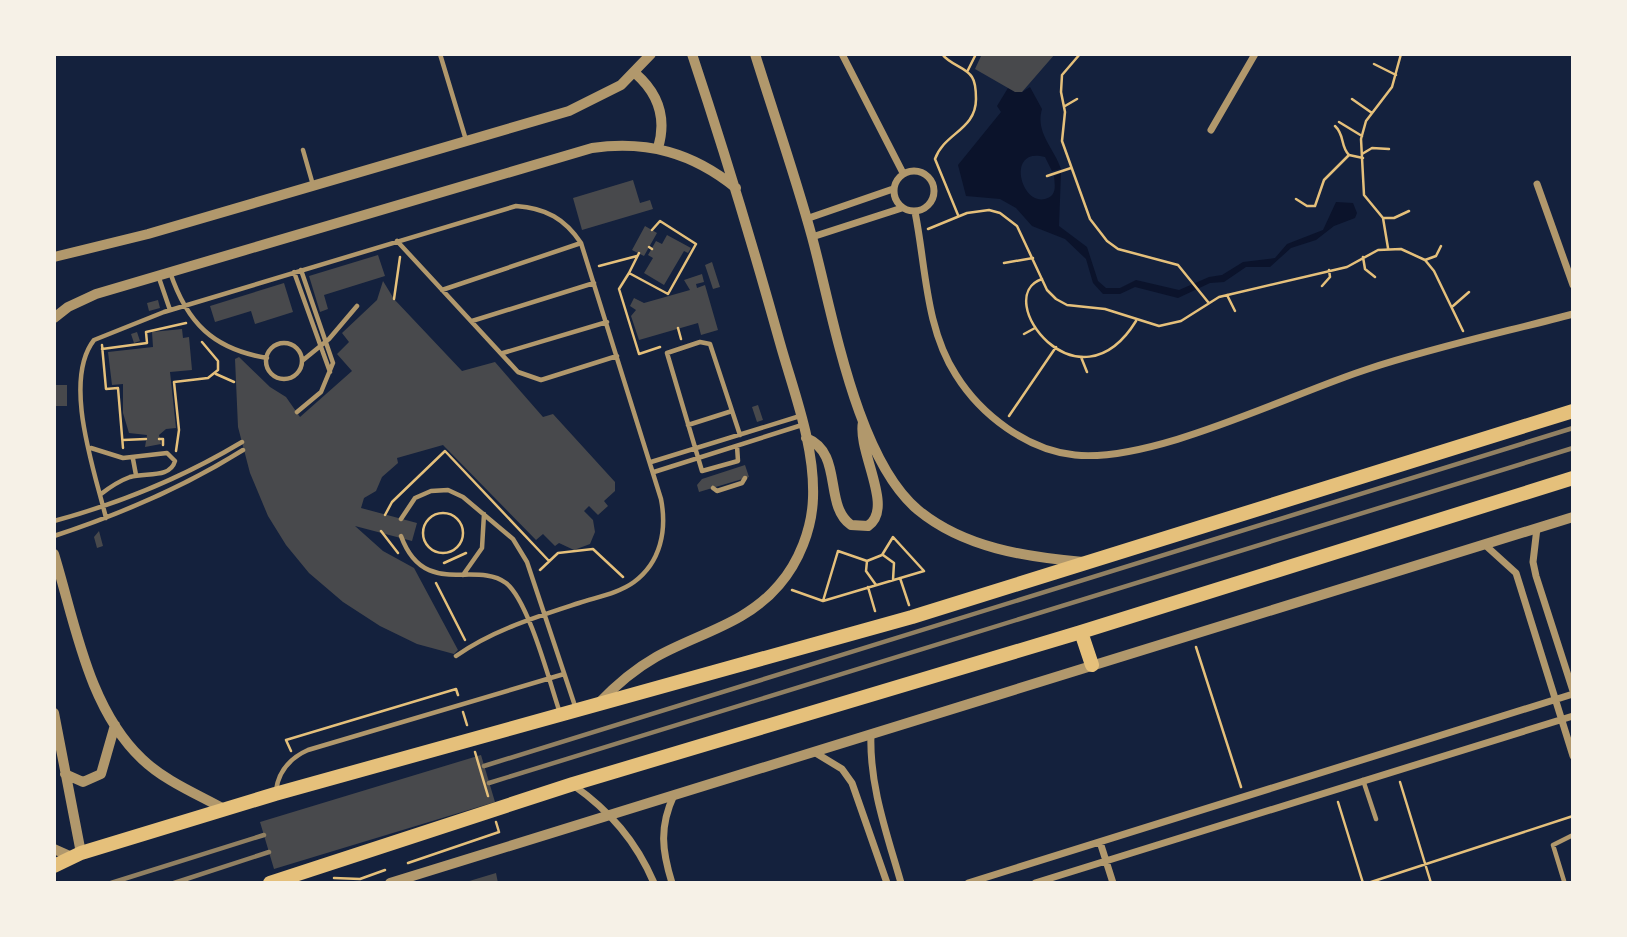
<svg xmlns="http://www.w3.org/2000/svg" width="1627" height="937" viewBox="0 0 1627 937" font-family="'DM Sans',sans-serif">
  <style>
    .water { fill: #0b132b }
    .building { fill: #48494c }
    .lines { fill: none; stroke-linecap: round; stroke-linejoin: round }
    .path { stroke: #e5c07b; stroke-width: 2.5 }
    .service { stroke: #b1986c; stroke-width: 4.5 }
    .minor { stroke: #b1986c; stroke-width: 7 }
    .tertiary { stroke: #b1986c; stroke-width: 10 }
    .trunk { stroke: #e5c07b; stroke-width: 14 }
    .rail { stroke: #918062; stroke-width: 4.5 }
  </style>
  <rect width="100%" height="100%" fill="#14213d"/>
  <path class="water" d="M1030 87 1042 109C1035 133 1054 148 1061 169L1052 171 1045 157C1006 146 1020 205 1045 199 1057 196 1055 186 1054 176L1061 173 1059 226 1087 247 1098 281 1106 288H1120L1136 280 1179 290 1209 277 1222 275 1243 262 1275 258 1287 244 1323 230 1336 202 1353 203 1357 213 1355 218 1334 226 1316 240 1291 248 1270 267H1246L1224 282 1210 283 1178 298 1135 287 1120 294H1103L1093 283 1086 259 1065 239 1032 226 1016 208 1000 199 966 196 958 165 1001 112 997 106 1008 88 1022 92Z"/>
  <path class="building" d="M1055 54 1022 92H1015L975 69 982 54Z
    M633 180 640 203 650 200 653 209 582 230 573 198Z
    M645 226 657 233 644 256 632 250Z
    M667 235 691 248 688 253 684 251 664 285 644 273 653 258 648 255 656 241 662 244Z
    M378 255 385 276 324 295 328 309 320 312 309 276Z
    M712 262 720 287 713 289 705 265Z
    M702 274 704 282 696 284 697 288 705 285 718 330 701 335 698 323 639 340 631 316 636 310 630 306 634 298 644 303 690 290 684 280Z
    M383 281 394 299 462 371 495 362 543 417 553 414 615 482V491L604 501 608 506 598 515 589 506 584 511 593 520 595 532 590 544 574 550 559 543 555 546 543 534 536 540 443 445 397 458 398 463 382 477 376 491 364 498 361 508 417 523 412 541 355 526 383 551 414 568 458 650 454 654 417 644 380 626 343 602 309 573 286 545 268 516 250 473 238 427 235 359 239 357 270 387 286 397 300 417 352 371 337 354 349 342 342 333 377 300Z
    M284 283 293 312 255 324 251 311 215 322 210 306Z
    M158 300 160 308 149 311 147 303Z
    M182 329 183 338 189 337 192 370 170 372 176 428 166 429 159 435 161 444 145 447 147 435 129 433 123 413V384L112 385 108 352 153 347 152 332Z
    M137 332 140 341 134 343 131 334Z
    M54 385H67V406H54Z
    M758 405 763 420 757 422 752 407Z
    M745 465 749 477 699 492 697 485 702 479Z
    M99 531 103 546 97 548 94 537Z
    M481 755 495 802 274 869 260 822Z
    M496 873 498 883H466V882Z"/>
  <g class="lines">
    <path class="path" d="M942 54C950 65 966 67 972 77 976 83 976 92 976 99 976 130 944 133 935 159L958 215
      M1080 54 1062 75 1061 92 1065 112 1062 141 1090 219 1107 241 1118 249 1178 265 1208 302
      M1374 64 1396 75
      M967 72 976 54
      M1352 99 1372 113
      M1065 106 1077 99
      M1339 122 1362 136
      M1335 126C1345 135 1340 146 1349 155
      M1362 154 1372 148 1389 149
      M1047 176 1071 168
      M1296 199 1307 206H1315L1324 180 1349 155 1363 158
      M1383 218H1394L1409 211
      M928 229 967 213 989 210 1000 213 1017 226 1047 290 1056 299 1067 305 1105 309 1159 326 1181 321 1219 297 1347 267 1378 250 1401 249 1425 260 1434 271 1463 331
      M649 247 652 249
      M1388 248 1383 218 1364 195 1361 139 1366 121 1392 87 1401 54
      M639 253 629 273 668 294 696 244 660 221 652 230
      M1363 257 1365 269 1375 277
      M1425 260 1436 256 1441 246
      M1004 263 1033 258
      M599 266 637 256
      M629 273 619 289 639 354 660 347
      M1042 279C990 297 1078 415 1136 321
      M1322 286 1330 277 1329 270
      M1227 295 1235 311
      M394 299 400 257
      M1453 306 1469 292
      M678 328 681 339
      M146 332 186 323
      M1024 334 1035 328
      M102 345 106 389 118 388 123 448
      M102 349 147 343 146 332
      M1081 357 1087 372
      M216 374 234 382
      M1009 416 1056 347
      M159 439H163V445
      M123 440 146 439
      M176 451 179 430 174 382 208 378 218 370V361L202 342
      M423 533a20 20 0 1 1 40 0a20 20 0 1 1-40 0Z
      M385 515 392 502 445 451 549 561
      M381 531 398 553
      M883 555 894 563 893 580
      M867 561 866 571 876 585
      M444 563 466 553
      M540 570 558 553 593 549 623 577
      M900 578 909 605
      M436 583 465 640
      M868 587 875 611
      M792 590 823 601 924 571 893 537 882 555 867 561 838 551 823 601
      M1196 647 1241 787
      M463 712 467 725
      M291 751 286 740 456 689 458 695
      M475 752 488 796
      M1400 782 1431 883
      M1338 802 1363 883
      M408 863 499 832 496 822
      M334 878 360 879 385 870
      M1368 883 1573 816"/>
    <path class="service" d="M440 54 466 140
      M303 150 313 185
      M397 241 518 372 541 380 617 356
      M170 272C187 323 213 349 267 358
      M294 272 330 372
      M159 278 170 310
      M442 290 581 243
      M472 321 594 283
      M266 361a18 18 0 1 1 36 0a18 18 0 1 1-36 0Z
      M503 353 607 322
      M302 361 329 339 357 306
      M297 412 321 392 333 363 301 270
      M688 425 732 411
      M737 446 738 461 702 471 667 353 700 342 710 344 740 435
      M91 448 123 458 167 453 175 461C170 479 145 472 130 477 119 481 110 487 101 494
      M133 459 136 475
      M651 462 800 416
      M654 472 802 425
      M713 488 717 491 742 483 745 478
      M106 518C95 472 62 381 94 340L164 312 516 206C546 208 565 219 581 243L661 499C667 530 661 562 634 582 619 593 597 597 579 603 536 617 493 630 456 656
      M401 519 415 498 431 491 448 490 463 497 513 539 527 562 575 706
      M54 521C121 503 182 478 242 442
      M54 536C121 514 184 487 243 450
      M401 536C424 599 475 560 506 583 529 601 550 684 560 713
      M463 575 482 548 484 514
      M1363 780 1376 819
      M276 790C279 770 290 758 308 750L564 674
      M1564 881 1553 845 1573 835"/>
    <path class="minor" d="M842 54 903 173
      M1211 130 1255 54
      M894 191a20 20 0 1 1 40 0a20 20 0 1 1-40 0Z
      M1537 184 1573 285
      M915 212C926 266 925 327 956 375 981 415 1027 450 1075 455 1154 463 1290 394 1368 369 1435 347 1505 332 1573 314
      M806 219 893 189
      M812 237 902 208
      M1537 528 1533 562 1536 576 1573 691
      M1484 544 1516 573 1573 756
      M871 734C869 785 887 834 901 883
      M814 752 842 769 852 783 887 883
      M573 785C610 811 636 841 654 883
      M1100 842 1113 883
      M672 883C662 851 659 827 674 795
      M968 883 1573 694
      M1035 883 1573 716"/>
    <path class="tertiary" d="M755 54C774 115 795 175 812 237 833 314 856 458 918 510 964 548 1026 557 1083 562
      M635 73C658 93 667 118 658 148
      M54 257 148 234 569 111 621 85 651 54
      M54 318 68 307 96 294 592 148C647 140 693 153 736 188
      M806 438C844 453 823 505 851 525L868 526C895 508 857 452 863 422
      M54 554C75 622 88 708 142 759 165 781 197 794 224 809
      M599 703C616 685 635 669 656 657 699 633 746 624 779 585 799 562 812 529 813 498 815 446 794 393 780 343 753 246 724 150 692 54
      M54 713 81 853
      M65 774 83 782 101 774 115 725
      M54 849 72 857
      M390 883 1573 517"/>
    <path class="trunk" d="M1081 632 1092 665
      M54 866 81 853 275 794 912 617 1573 411
      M270 883 573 784 1081 632 1573 478"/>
    <path class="rail" d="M484 766 1573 428
      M489 783 1573 448
      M111 883 264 835
      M174 883 269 852"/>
  </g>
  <rect width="1627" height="937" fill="none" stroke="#f6f1e7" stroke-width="112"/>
</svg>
